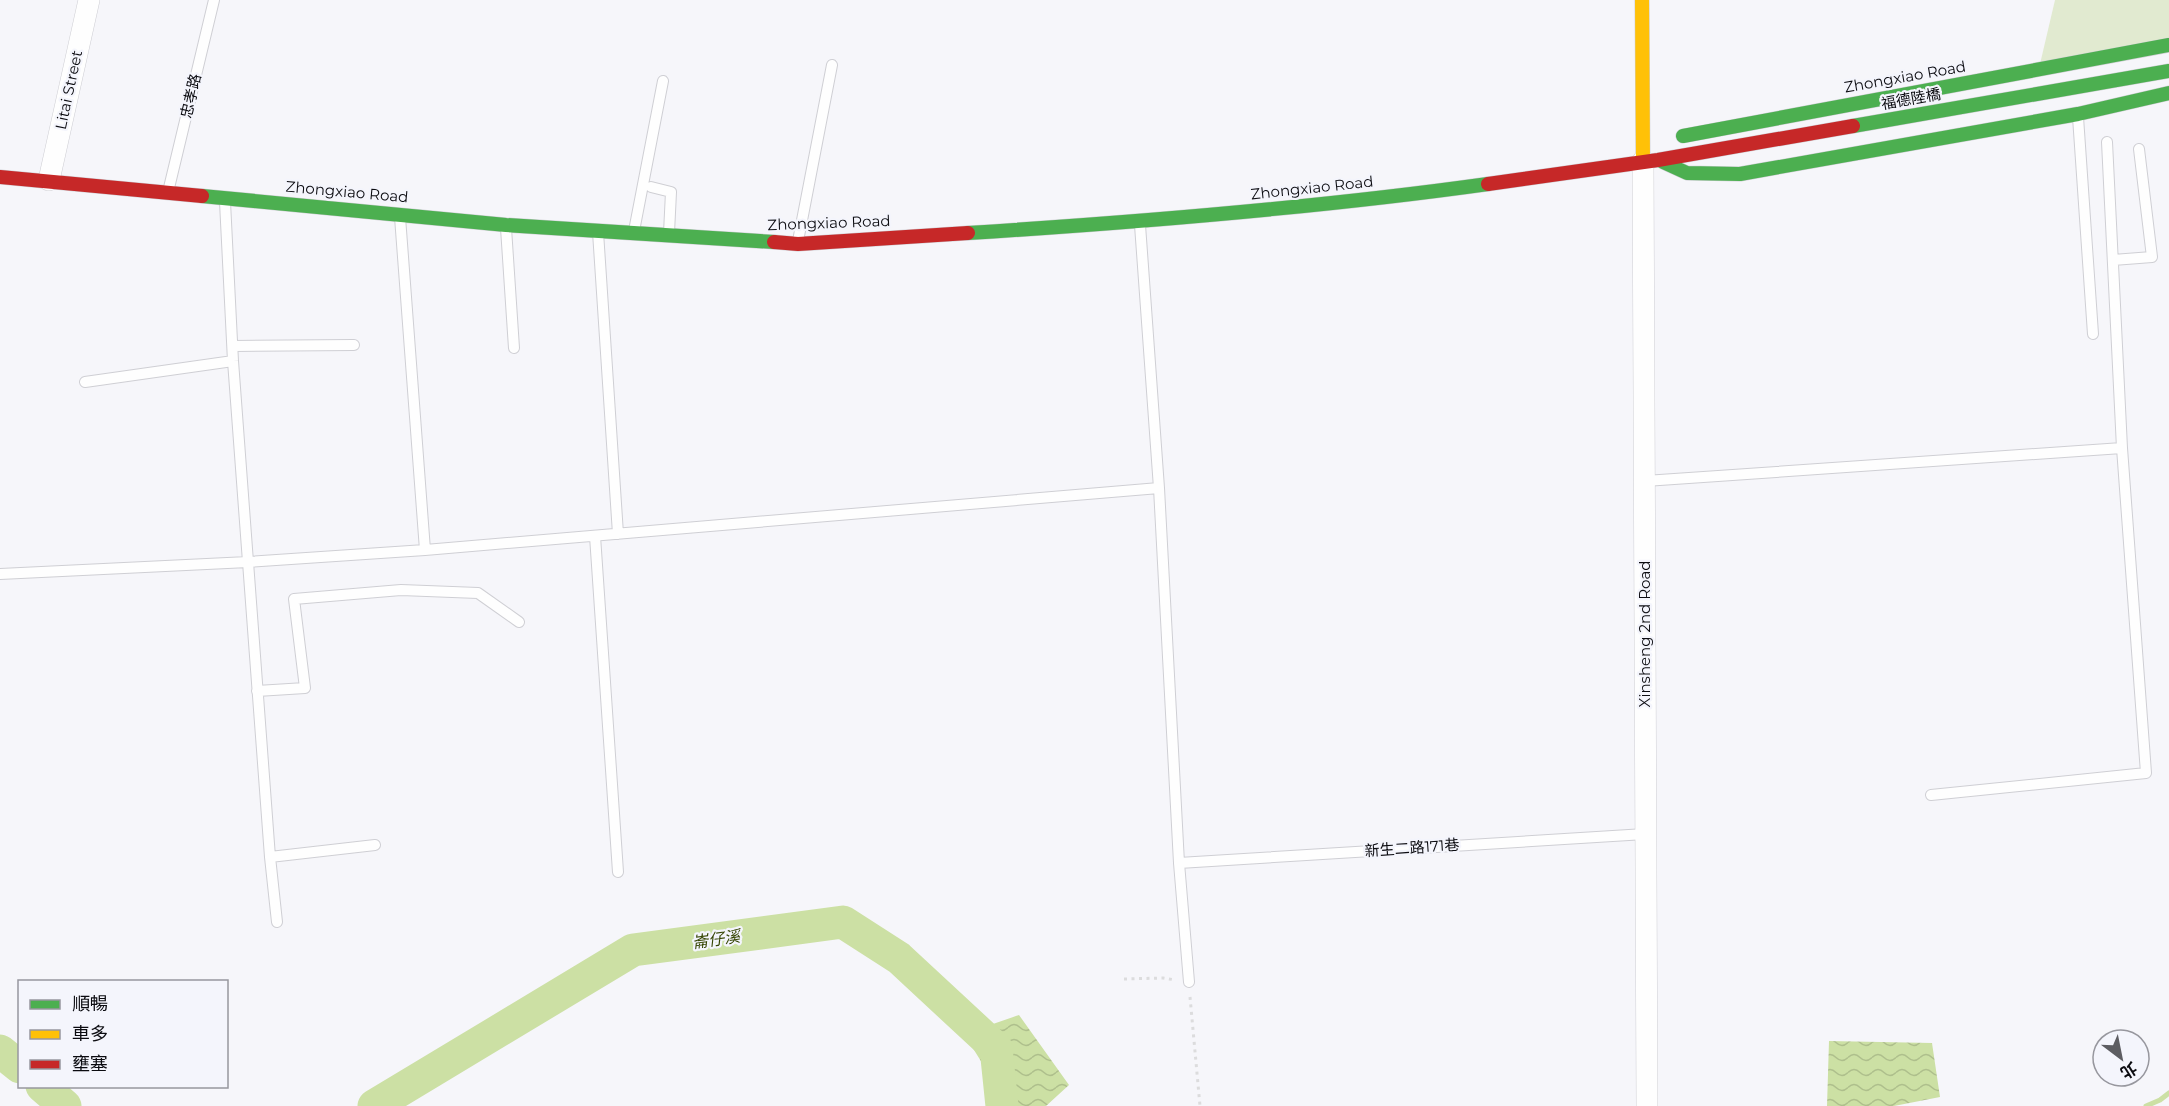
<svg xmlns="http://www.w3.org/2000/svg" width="2169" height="1106" viewBox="0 0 2169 1106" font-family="Montserrat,'Noto Sans TC',sans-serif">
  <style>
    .green { fill: #e1ead0 }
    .water { fill: url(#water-waves) }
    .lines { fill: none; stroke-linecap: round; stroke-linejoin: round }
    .stream { stroke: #cce0a4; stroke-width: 5 }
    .river { stroke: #cce0a4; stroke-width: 33 }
    .lane-casing { stroke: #cfcfd4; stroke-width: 12 }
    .street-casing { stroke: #cfcfd4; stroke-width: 22 }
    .fast-casing { stroke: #cfcfd4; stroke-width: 15 }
    .slow-casing { stroke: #cfcfd4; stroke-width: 15 }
    .jam-casing { stroke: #cfcfd4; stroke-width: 15 }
    .path { stroke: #dcdcdd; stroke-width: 3; stroke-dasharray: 3 4.5; stroke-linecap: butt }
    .lane { stroke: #fefefe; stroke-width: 10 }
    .street { stroke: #fefefe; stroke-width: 21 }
    .fast { stroke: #4caf50; stroke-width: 14 }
    .slow { stroke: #ffc107; stroke-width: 14 }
    .jam { stroke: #c62828; stroke-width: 14 }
    .labels { text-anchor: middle; stroke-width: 4.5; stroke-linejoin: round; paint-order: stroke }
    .street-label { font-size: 15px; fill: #0b0b10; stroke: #f4f5fc }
    .water-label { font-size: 16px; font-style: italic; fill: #354503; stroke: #f4f5fc }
  </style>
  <defs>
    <pattern id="water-waves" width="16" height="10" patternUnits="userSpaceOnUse" patternTransform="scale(1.5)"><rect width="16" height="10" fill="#cce0a4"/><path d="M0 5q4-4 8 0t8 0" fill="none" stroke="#aebf8c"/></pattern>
  </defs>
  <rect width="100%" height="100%" fill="#f6f6fa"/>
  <path class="green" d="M2055 0H2169V38L2040 64Z"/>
  <path class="water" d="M1019 1015 1069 1085 1046 1106H1009L964 1034Z
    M1829 1041 1932 1043 1940 1097 1894 1106H1827Z"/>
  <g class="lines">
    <path class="stream" d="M2146 1106 2160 1100 2169 1093"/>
    <path class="river" d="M0 1051 20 1067
      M42 1086 65 1106
      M374 1106 633 950 843 922 899 958 996 1048 1002 1106"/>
    <defs>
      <path id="lane" d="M2078 117 2093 334
        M651 187 671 192 669 233
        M168 192 214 0
        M225 202 233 361 248 562 425 550 1159 488
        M400 217 425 550
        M1140 225 1159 488 1179 863 1189 982
        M506 228 514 348
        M634 231 663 81
        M598 232 618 534
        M798 241 832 65
        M2113 260 2152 257 2139 149
        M233 346 354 345
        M85 382 233 361
        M1645 481 2122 448 2107 142
        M595 536 618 872
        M0 574 248 562 270 857 375 845
        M257 691 305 688 294 599 401 590 478 593 519 622
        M1931 795 2146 773 2122 448
        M270 857 277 922
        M1179 863 1645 834"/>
      <path id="street" d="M1643 161 1647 1106
        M49 180 89 0"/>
      <path id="fast" d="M1853 126 2169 71
        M1683 136 2169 45
        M1663 162 1687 173 1740 174 2078 114 2169 93
        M202 196 506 225 774 242
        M968 233C1142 222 1316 208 1488 184"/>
      <path id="slow" d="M1642 0 1643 161"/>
      <path id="jam" d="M0 177 202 196
        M1488 184 1658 160 1853 126
        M774 242 798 244 968 233"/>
    </defs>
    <use href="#lane" class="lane-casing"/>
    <use href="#street" class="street-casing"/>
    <use href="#fast" class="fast-casing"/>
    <use href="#slow" class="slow-casing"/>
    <use href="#jam" class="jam-casing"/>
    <path class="path" d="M1124 979 1163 978 1176 980
      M1190 997 1200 1106"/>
    <use href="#lane" class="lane"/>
    <use href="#street" class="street"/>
    <use href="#fast" class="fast"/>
    <use href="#slow" class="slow"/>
    <use href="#jam" class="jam"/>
  </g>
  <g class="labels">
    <g class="street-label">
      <text transform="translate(1905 77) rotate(-10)" y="5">Zhongxiao Road</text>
      <text transform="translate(69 90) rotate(-78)" y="5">Litai Street</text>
      <text transform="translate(191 96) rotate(-77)" y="5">忠孝路</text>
      <text transform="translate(1911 99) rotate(-10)" y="5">福德陸橋</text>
      <text transform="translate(1312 188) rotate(-6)" y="5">Zhongxiao Road</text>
      <text transform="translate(347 192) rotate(5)" y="5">Zhongxiao Road</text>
      <text transform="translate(829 223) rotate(-2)" y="5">Zhongxiao Road</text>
      <text transform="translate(1645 634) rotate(-90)" y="5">Xinsheng 2nd Road</text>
      <text transform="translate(1412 848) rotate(-4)" y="5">新生二路171巷</text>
    </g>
    <g class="water-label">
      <text transform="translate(716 939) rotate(-8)" y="6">崙仔溪</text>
    </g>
  </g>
  <rect x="18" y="980" width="210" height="108" fill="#f4f5fc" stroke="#97979e" stroke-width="1.5"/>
  <rect x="30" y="1000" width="30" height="9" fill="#4caf50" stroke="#97979e" stroke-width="1.5"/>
  <text x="72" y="1010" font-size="18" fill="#0b0b10">順暢</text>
  <rect x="30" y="1030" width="30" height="9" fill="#ffc107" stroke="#97979e" stroke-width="1.5"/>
  <text x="72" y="1040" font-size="18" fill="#0b0b10">車多</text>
  <rect x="30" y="1060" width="30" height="9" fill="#c62828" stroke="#97979e" stroke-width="1.5"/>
  <text x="72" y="1070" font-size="18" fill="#0b0b10">壅塞</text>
  <g transform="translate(2121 1058) rotate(148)"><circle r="28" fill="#f4f5fc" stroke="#97979e" stroke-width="1.5"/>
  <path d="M0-4.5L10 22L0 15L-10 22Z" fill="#5d5d62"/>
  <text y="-9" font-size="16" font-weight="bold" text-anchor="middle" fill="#0b0b10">北</text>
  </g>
</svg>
